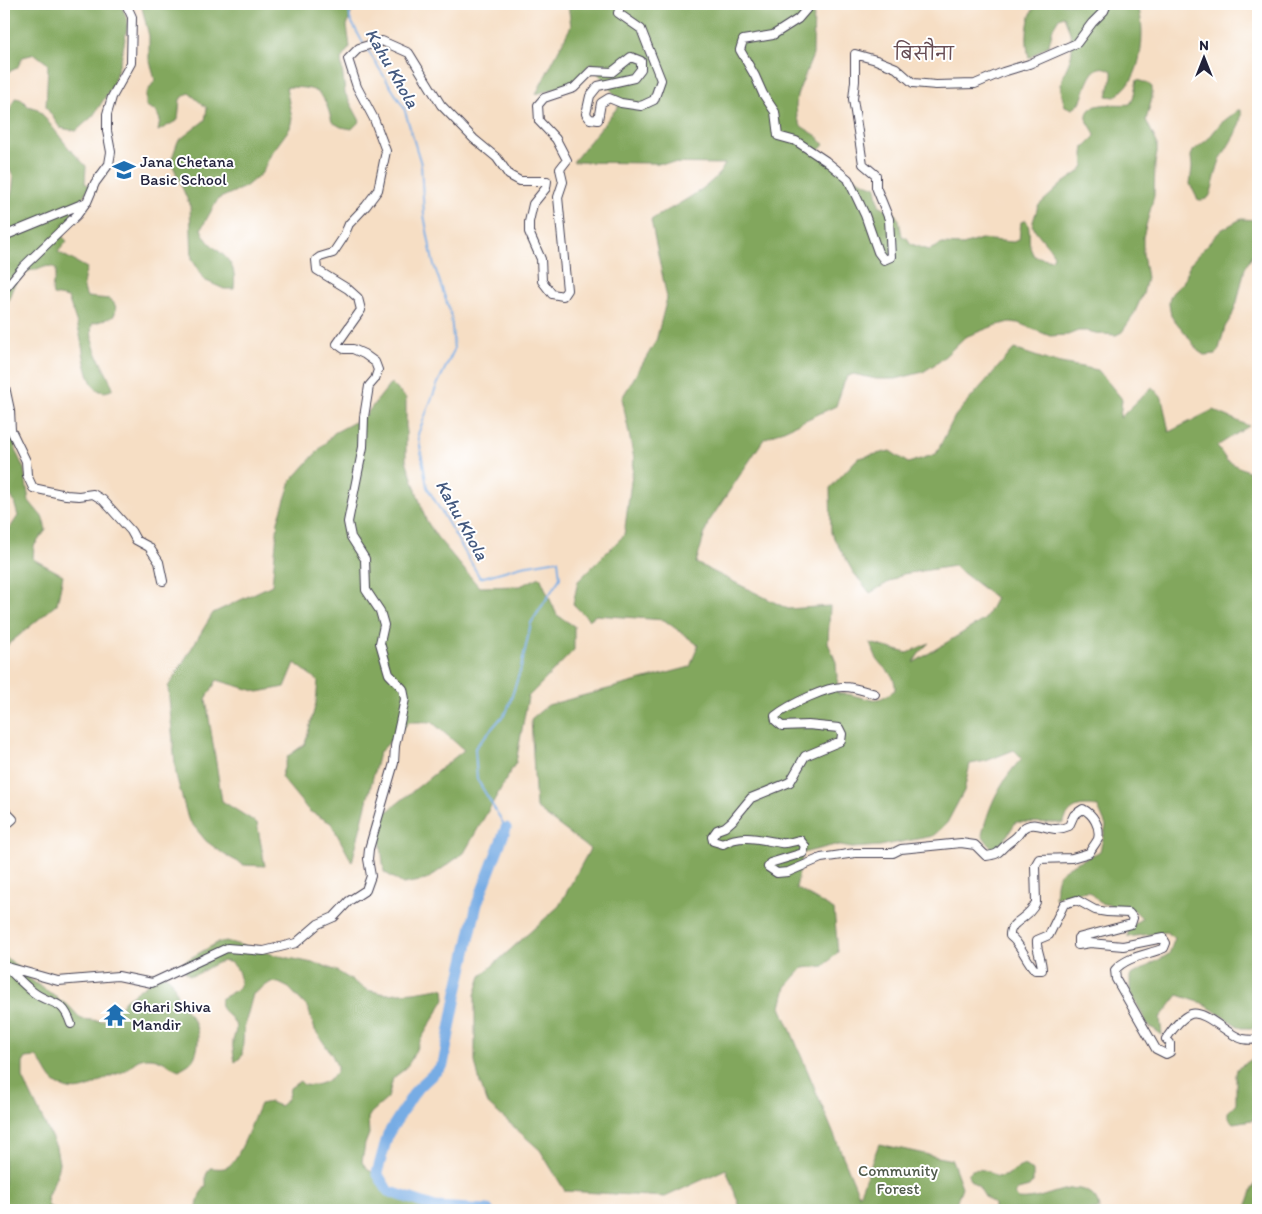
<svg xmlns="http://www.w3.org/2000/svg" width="1262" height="1214" viewBox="0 0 1262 1214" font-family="Itim,'Playpen Sans Deva',sans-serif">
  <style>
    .forest { fill: #82a75d; stroke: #52644c }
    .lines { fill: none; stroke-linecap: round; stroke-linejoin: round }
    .stream { stroke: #77ace4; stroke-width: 2 }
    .river { stroke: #77ace4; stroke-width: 11 }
    .minor-casing { stroke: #423e50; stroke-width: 10 }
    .minor { stroke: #fff; stroke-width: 8 }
    .labels { text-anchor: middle; stroke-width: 4; stroke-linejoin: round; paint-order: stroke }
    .poi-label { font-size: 16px; fill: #22223b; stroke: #fff; text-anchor: start }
    .park-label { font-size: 16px; fill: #4f5a4b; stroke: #fff }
    .neighbourhood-label { font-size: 18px; fill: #684d54; stroke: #fff }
    .water-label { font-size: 18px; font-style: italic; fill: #44597f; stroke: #fff }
  </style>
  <rect width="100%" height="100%" fill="#fff"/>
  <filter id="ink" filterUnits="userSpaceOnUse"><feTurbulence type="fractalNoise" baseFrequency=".02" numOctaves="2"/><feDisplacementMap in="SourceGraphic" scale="10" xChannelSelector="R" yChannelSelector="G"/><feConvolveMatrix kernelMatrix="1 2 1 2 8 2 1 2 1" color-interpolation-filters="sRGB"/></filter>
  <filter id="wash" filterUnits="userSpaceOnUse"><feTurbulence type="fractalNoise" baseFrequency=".0096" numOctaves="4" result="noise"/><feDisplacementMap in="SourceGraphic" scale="20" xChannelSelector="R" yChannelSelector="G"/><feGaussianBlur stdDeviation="1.12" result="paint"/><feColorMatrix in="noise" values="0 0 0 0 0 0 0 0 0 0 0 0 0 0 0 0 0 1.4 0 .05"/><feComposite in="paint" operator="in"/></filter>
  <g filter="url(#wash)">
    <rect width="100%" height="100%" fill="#f6dec4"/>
    <path class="forest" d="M4 4H121L128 22 122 55 112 87 93 116 76 131 60 128 46 107 48 64 35 54 23 57 17 68 4 74Z
      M141 4H354L347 26 350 47 341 59 345 93 360 121 352 129 341 127 332 122C323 89 319 88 286 87L292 118 290 128 271 154 262 173 245 187 218 199 201 229C211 256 239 251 234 289H224L204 280 192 259 190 206 171 161 178 141 205 120 207 108 189 93 180 99 178 120 158 131 160 120 156 111 146 106V94L155 80 149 58V36Z
      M568 4H814L813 55 797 95 796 105 797 117 801 126 817 136 824 145 816 153C835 166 854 180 876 187L879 205 895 214 899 220 902 236 907 238 911 244 929 250 942 244 963 245 981 239 1013 242 1019 240 1021 222 1026 220C1033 232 1025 241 1034 256L1052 260 1054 255C1048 244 1038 236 1032 225L1038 206 1063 183 1079 172 1084 166 1083 154 1084 147 1095 136C1094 129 1088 125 1087 119 1084 99 1120 106 1130 104L1133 99 1137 80 1147 83 1152 87V98L1146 120 1157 143V152L1155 164 1154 196 1143 237V254L1147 278 1143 294 1133 316 1122 332 1116 335 1100 334 1087 331H1078L1068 335 1050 336 1018 323 1010 322 994 326 965 337 940 361 923 372 896 379H876L853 374 847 377 844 383 836 406 764 439 708 523 696 563 788 609 830 606 828 643 836 662 838 694C851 692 864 701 877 699 883 699 890 693 895 690 896 672 885 672 877 659 875 654 873 649 870 643L907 653 929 643 920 652 913 663 985 619 996 598 954 566 903 574 870 593 853 572 831 533 830 488 858 458 890 451 908 463 936 454 955 416 1014 349 1050 361 1098 370 1122 399 1120 418 1152 387 1162 398 1169 432 1213 410 1249 426 1217 446 1227 461 1258 476V1028H1241L1202 1003 1178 995 1160 1018 1162 1035 1147 1024 1130 990V976L1169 954 1175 938 1166 932 1128 937V929L1142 918 1134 910 1100 903 1088 891 1071 893 1055 898C1056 892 1055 883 1058 877 1063 866 1089 858 1100 851L1106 826 1098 807C1080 805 1071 805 1063 823L1016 822 1004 840 993 850 982 835C989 805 1000 782 1022 758L1014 750 986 761 970 764 964 791 947 823 933 836 880 846 852 848 835 845 803 853 796 888 834 910 838 952 824 966 803 968 786 987 781 1007 859 1195 879 1144 952 1160 962 1187 954 1210H741L726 1169 665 1197 565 1191 540 1150 488 1104 480 1083 475 1062V995L481 976 559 906 590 849 536 808 531 719 548 705 690 667 698 645 664 620 596 615 589 620 573 604 578 581 624 535 634 459 622 398 656 341 667 298 651 220C673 206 714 188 725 164L573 162 621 103 595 69 592 62 571 84 536 94 571 26Z
      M1036 4H1137C1145 23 1143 58 1133 77 1129 85 1122 91 1115 97L1107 96 1112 77V71C1091 57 1086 89 1081 101 1079 105 1076 107 1072 109L1065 106C1054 75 1069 74 1072 50 1073 38 1068 27 1064 16L1059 18 1053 28 1049 45 1029 58C1025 40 1026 19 1036 4Z
      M15 98 21 99 28 106 38 109 68 147 86 166 85 183 90 186 72 213 62 236 67 241 58 252 87 268C83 279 82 286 87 297L110 299C116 304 118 309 113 317L92 324C88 347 106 368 113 389 108 392 103 393 98 390 85 382 83 345 79 331 76 320 72 309 68 298L53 295C50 283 57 279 56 269 49 264 45 267 37 270 35 270 32 270 29 271 12 277 11 298 4 311V213C9 207 15 184 13 176 11 170 5 165 4 159 0 137 7 117 15 98Z
      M1238 110H1241C1243 129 1226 146 1219 163 1216 171 1212 193 1209 197 1206 200 1202 200 1198 200L1190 184 1192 167 1191 156 1193 151 1208 139 1220 124Z
      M1241 219 1258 220V245L1245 268 1237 302 1232 316 1225 327 1219 349 1216 354 1204 355 1198 351 1187 335 1171 316 1169 304 1170 297 1173 292 1183 283 1190 264 1195 258 1221 230Z
      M391 383 406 398V460L426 520 437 537 479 587 520 586 540 577 557 615 574 626V650L528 697 516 762 464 853 426 880 403 884 384 872 378 819 464 750 432 722H409L379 753 352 862 331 823 309 811 281 777 288 756 305 744 316 703 318 681 295 663 285 687 258 692 217 680 206 699 222 801 257 823 265 866 244 865 225 855 206 841 188 819 176 775 168 687 213 613 272 585 278 521 291 481 334 433 364 417Z
      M4 397 17 454 24 469 29 501 43 518 46 530 34 546 33 559 63 575 57 604 4 648V537L18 516 14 502 4 482Z
      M226 941 275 955 322 965 337 971 367 990 385 994 414 992 439 988 444 989 445 999 420 1041 411 1060 405 1069 393 1078 388 1098 371 1113 368 1118 369 1134 365 1144 362 1162 368 1170 382 1177 391 1189 411 1203 429 1210H196L200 1194 206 1186V1175L210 1168C217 1168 225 1170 230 1165 241 1155 253 1119 260 1104L270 1102 280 1106C287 1102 289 1095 290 1088L300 1081 304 1085C316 1087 329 1082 337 1072V1066L332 1055 315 1030 308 1008 289 988 279 983 271 982 253 994 244 1028 242 1055 239 1059 235 1062C234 1056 232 1047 233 1041 234 1035 238 1029 234 1022 229 1012 218 1012 221 999L239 988C241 981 240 975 237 969 220 942 190 997 183 965L185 961 217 943Z
      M4 957 11 961 31 980 70 1007 81 1019 101 1021 112 1018 125 1000 161 974C175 976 174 990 179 1001 182 1008 189 1013 193 1020 200 1030 200 1051 192 1061 189 1065 183 1067 179 1070 168 1066 160 1057 147 1058 135 1059 134 1064 125 1071 121 1073 115 1074 111 1076 92 1085 78 1097 57 1084 47 1078 45 1064 36 1057L26 1058 23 1063V1078L56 1147 59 1163 56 1177 47 1197 48 1206 57 1210H4Z
      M1258 1055V1119L1233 1123 1228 1118V1112L1236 1103V1074L1237 1069Z
      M1024 1165 1033 1171V1182L1029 1187 1018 1190 1014 1194 1018 1199C1036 1201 1051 1192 1068 1189 1083 1186 1099 1195 1099 1210H994V1204L985 1197 979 1187 970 1180 968 1174 972 1170C984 1168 988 1171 997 1177 1009 1177 1014 1169 1024 1165Z
      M1258 1179V1210H1245L1255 1183Z"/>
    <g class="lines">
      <path class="stream" d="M349 4 350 19 363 43
        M367 49 404 108 421 164 424 215 433 262 451 315 454 350 437 385 418 434 427 487 480 578 522 566 558 560 560 578 531 623 521 668 507 711 475 748 477 779 506 828"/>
      <path class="river" d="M488 1210 435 1207 388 1191 377 1173 388 1134 416 1090 443 1065 457 992 477 904 506 828"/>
    </g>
  </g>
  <g filter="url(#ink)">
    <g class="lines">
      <defs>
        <path id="minor" d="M811 4 798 19 773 35 743 40 740 50 755 76 763 94 775 112 778 136 796 141 826 161 848 179 865 215 878 252 884 260 891 257 889 219 876 187V175L863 164 853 99 855 81V54L876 60 896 68 913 83 936 85 975 84 1003 72 1029 64 1077 43 1092 23 1104 11 1107 4
          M4 236 87 202 95 183 109 164 111 152 107 131V114L112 97 131 63 132 17 126 4
          M4 290 23 267 77 215 85 204
          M4 382 10 410 11 430 26 461 27 475 33 488 66 495 79 496 93 494 103 500 131 531 136 540 149 547 159 562 163 581
          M875 694C865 691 854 687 844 687 827 686 789 705 775 716L776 721 782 726 808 725 839 728 842 734 841 741 805 756 790 782 751 798 732 821 725 827 717 830 712 837 713 841 723 844C741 833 762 840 781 843 787 844 794 841 800 840L805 846 803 853 770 863 768 867 777 873 788 872 821 858 855 853H893L901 849 961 843 975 845 986 856C1000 854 997 853 1006 845 1009 842 1013 840 1016 837 1020 834 1021 828 1027 826 1040 820 1049 835 1069 826L1074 815 1083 809C1093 814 1101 827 1098 839 1096 843 1092 848 1089 853L1072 858 1039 859 1035 866 1036 902C1029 920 1009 920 1010 936 1021 944 1025 959 1035 970H1042C1042 959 1036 950 1037 940L1049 935 1064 904 1077 900 1095 910 1107 912 1129 913 1133 918 1131 924 1078 938V945L1090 943 1123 946 1163 938 1166 943 1164 948C1148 955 1127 956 1115 970L1116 979 1156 1049 1166 1054 1170 1052V1043L1166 1039C1172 1030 1181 1017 1191 1014 1206 1010 1228 1036 1243 1039 1248 1040 1253 1040 1258 1039
          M4 810 13 819 4 827
          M4 966 58 981 118 976 152 983 227 948 264 951 296 943 318 924 334 917 349 901 366 890 371 876 368 859 369 849 394 763 395 746 405 699 403 689 389 674 380 643 384 625 380 611 366 590 365 559 351 537 348 522 363 447 364 417 369 386 375 379 378 370 375 362 364 354 353 349H344L337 344 361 310 358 298 348 289 317 270 316 260 320 257 333 253 343 238 349 224 366 206 378 190 386 151 374 119 357 87 348 59 359 48 382 41 409 53 441 105 474 139 497 158 509 175 520 181H547L546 188 533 204 529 222V232L541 259 542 281 552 294 563 296 567 290 558 197 563 182 560 169 567 160 556 139 539 121 538 105 544 98 574 88 591 71 612 72 631 57 641 61V69L634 78 598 86 590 96 586 114 590 119 598 120 601 103 609 98 621 103 641 106 654 100 661 80 641 29 618 13 621 4
          M7 968C16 976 24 985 33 992 51 1006 62 997 71 1024"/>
      </defs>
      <use href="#minor" class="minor-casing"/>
      <use href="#minor" class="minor"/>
    </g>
  </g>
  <defs>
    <symbol id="school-bare" viewBox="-9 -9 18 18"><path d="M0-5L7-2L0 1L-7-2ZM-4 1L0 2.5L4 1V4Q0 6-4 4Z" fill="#1f6fb2" stroke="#fff" stroke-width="2.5" paint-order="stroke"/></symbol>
    <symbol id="temple-bare" viewBox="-9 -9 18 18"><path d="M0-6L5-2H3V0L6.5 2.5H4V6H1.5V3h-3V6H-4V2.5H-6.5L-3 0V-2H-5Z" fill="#1f6fb2" stroke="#fff" stroke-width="2.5" paint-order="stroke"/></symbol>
  </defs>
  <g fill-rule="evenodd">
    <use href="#school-bare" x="108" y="154" width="32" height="32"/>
    <use href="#temple-bare" x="99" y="999" width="32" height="32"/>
  </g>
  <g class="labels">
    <g class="poi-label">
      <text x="140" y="167">Jana Chetana<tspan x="140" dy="18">Basic School</tspan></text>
      <text x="132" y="1012">Ghari Shiva<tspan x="132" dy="18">Mandir</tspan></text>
    </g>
    <g class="park-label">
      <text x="898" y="1176">Community<tspan x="898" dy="18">Forest</tspan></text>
    </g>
    <g class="neighbourhood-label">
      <text x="924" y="60">बिसौना</text>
    </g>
    <g class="water-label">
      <text transform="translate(392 68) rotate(60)" y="6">Kahu Khola</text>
      <text transform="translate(462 520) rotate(61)" y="6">Kahu Khola</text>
    </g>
  </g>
  <rect width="1262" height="1214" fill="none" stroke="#fff" stroke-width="20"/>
  <g transform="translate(1204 58)" stroke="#ffffff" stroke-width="4" paint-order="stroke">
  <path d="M0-4L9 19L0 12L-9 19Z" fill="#22223b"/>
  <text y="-8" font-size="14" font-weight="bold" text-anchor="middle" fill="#22223b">N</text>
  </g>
</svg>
